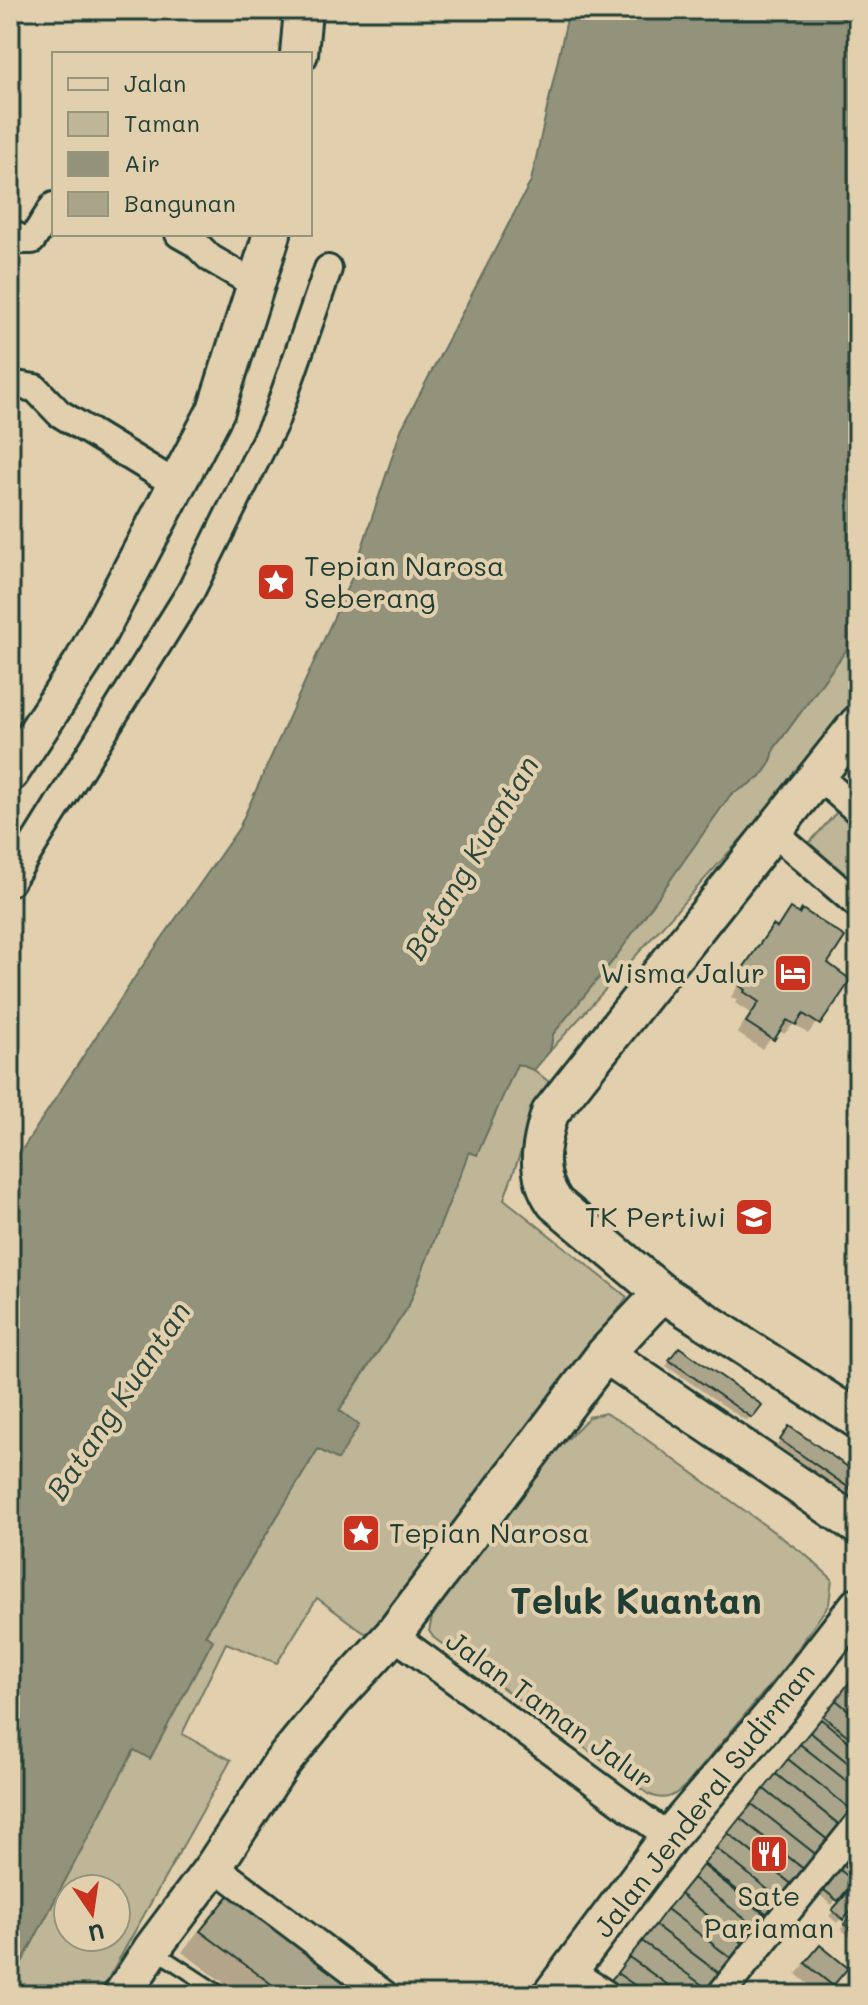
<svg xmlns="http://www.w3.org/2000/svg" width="868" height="2005" viewBox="0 0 868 2005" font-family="Mali,sans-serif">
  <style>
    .green { fill: #bfb597; stroke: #6f7966; stroke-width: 2; fill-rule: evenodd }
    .water { fill: #93937b; stroke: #65715f; stroke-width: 2 }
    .shadow { fill: #0003 }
    .building { fill: #a9a48a; stroke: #1f3d34; stroke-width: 2 }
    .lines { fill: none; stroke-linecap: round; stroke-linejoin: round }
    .lane-casing { stroke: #1f3d34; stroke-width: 18 }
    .street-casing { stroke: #1f3d34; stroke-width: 32 }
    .secondary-casing { stroke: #1f3d34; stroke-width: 42 }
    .lane { stroke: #e2cfad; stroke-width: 12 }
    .street { stroke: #e2cfad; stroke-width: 26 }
    .secondary { stroke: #e2cfad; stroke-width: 36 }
    .labels { text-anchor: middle; stroke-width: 8; stroke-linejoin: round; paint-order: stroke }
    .poi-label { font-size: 28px; fill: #1f3d34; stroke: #e2cfad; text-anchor: start }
    .street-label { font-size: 28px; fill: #1f3d34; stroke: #e2cfad }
    .water-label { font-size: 30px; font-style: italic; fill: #2b463b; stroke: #e2cfad }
    .district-label { font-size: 36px; font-weight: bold; fill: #1f3d34; stroke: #e2cfad }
  </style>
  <rect width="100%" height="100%" fill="#e2cfad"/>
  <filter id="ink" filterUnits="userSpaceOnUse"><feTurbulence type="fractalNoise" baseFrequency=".0125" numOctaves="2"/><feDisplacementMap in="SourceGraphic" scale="16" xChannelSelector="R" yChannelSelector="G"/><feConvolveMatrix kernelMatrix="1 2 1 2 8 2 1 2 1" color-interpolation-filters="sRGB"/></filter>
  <g filter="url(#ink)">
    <path class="green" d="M858 634V700L803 770 550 1051 553 1034 615 958 731 794C752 784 771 773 774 749Z
      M844 804 858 816V898L803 850Z
      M517 1064 534 1070 554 1086 528 1132 504 1199 627 1297 503 1469 376 1636 363 1632 317 1598 277 1663 226 1643 182 1734 231 1760 99 1995H10V1985L134 1749 150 1758 205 1636 318 1449 338 1459 358 1424 339 1411 408 1307 469 1151 477 1154ZM68 1889H116V1937H68Z
      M605 1413 628 1426 807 1556 832 1579 829 1604 787 1664 690 1781C676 1795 667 1803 648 1794L434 1638 429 1631 433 1613 556 1451 589 1417Z"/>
    <path class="water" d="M569 10H858V634L774 749C771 773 752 784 731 794L615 958 553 1034 550 1051 534 1070 517 1064 477 1155 469 1152 408 1307 339 1410 359 1425 338 1460 318 1449 205 1635 213 1640 150 1759 134 1750 10 1985V1168L137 974 239 828 353 575 401 430 531 181Z"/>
    <path class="shadow" d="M791 911 825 964 849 980 808 1034 794 1024 784 1034 778 1030 762 1049 737 1033 750 1013 735 1003 737 1000 731 997 738 986 732 982 763 938 773 928 775 929Z
      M675 1354 751 1417 746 1421 666 1366Z
      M785 1433 858 1477V1499L856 1500 777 1445Z
      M858 1670V1813L714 1995 602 1990Z
      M858 1843V1858L843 1875 847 1878 858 1865V1901L837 1923 829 1916 852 1890 847 1886 832 1905 816 1892Z
      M230 1896 357 1995H240L182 1952 210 1916Z
      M858 1910V1940L856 1942 841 1929Z
      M810 1958 845 1968 821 1995 796 1974Z"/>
    <path class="building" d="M790 908 799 914 802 909 845 937 828 963 851 980 820 1025 803 1014 796 1025 787 1020 774 1040 746 1022 759 1002 744 992 745 990 740 986 747 975 741 971 773 925 777 928Z
      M679 1347 762 1405 752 1418 669 1360Z
      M789 1426 858 1474V1494L780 1440Z
      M849 1683 858 1690V1718L836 1700Z
      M836 1700 858 1718V1744L823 1716Z
      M821 1719 858 1749V1771L810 1732Z
      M810 1732 858 1771V1790L800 1744Z
      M800 1744 858 1790V1815L788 1759Z
      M788 1759 858 1815 846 1830 776 1774Z
      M776 1774 846 1830 834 1845 764 1789Z
      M764 1789 834 1845 823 1860 752 1804Z
      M752 1804 823 1860 811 1875 740 1818Z
      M740 1818 811 1875 799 1890 728 1833Z
      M728 1833 799 1890 787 1905 716 1848Z
      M858 1841V1861L850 1871 840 1862Z
      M716 1848 787 1905 775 1920 704 1864Z
      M703 1865 774 1922 764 1934 693 1878Z
      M835 1866 854 1881 838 1901 819 1886Z
      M693 1878 764 1934 752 1950 680 1894Z
      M856 1883 858 1904 843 1920 832 1910Z
      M230 1894 360 1995H286L200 1931Z
      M680 1894 752 1950 740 1965 667 1909Z
      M858 1908V1936L844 1924Z
      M667 1909 740 1965 728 1980 655 1925Z
      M655 1925 728 1980 716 1995 642 1941Z
      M642 1941 716 1995H682L629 1957Z
      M820 1945 848 1968 833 1986 805 1963Z
      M629 1957 682 1995H649L617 1973Z
      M617 1973 649 1995H614L604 1988Z"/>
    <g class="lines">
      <defs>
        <path id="lane" d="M155 1951 223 1995"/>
        <path id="street" d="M10 233 23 240H32L54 206
          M179 234 195 243 210 258 256 285
          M10 384 35 388 59 413 177 485
          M817 775 858 811
          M772 831 858 905
          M10 882 191 591 275 421 328 269
          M393 1635 669 1837
          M214 1866 385 1995
          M570 1971 607 1995
          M720 1995 858 1824"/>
        <path id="secondary" d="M299 54 303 10
          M858 724 550 1113C540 1146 534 1173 555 1203L662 1293 858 1420
          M10 773 84 660 216 410 272 234
          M605 1354 858 1526
          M122 1995 152 1949 214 1866 281 1764 334 1699 393 1635 605 1354 662 1293
          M551 1995 669 1837 777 1710 858 1606"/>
      </defs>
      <use href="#lane" class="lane-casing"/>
      <use href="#street" class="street-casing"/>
      <use href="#secondary" class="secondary-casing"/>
      <use href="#lane" class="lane"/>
      <use href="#street" class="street"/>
      <use href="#secondary" class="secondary"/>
    </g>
  </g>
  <defs>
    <symbol id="sight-square" viewBox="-11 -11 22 22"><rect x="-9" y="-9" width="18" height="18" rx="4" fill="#c8321e" stroke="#e2cfad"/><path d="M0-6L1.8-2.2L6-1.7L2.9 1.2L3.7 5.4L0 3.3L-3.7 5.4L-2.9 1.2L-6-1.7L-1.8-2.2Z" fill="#fff"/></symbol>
    <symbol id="hotel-square" viewBox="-11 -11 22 22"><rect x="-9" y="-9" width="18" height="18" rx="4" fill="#c8321e" stroke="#e2cfad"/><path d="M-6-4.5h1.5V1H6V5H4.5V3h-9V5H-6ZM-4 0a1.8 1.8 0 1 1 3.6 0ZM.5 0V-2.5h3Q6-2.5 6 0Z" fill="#fff"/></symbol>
    <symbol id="school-square" viewBox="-11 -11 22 22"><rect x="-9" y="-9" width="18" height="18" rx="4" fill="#c8321e" stroke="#e2cfad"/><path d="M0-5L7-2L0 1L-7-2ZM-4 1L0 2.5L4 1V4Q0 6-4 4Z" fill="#fff"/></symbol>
    <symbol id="restaurant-square" viewBox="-11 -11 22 22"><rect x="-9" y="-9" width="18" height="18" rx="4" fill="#c8321e" stroke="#e2cfad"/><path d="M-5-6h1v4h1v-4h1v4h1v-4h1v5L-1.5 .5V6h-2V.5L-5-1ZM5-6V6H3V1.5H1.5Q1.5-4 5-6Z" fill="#fff"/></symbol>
  </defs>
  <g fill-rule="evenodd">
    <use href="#sight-square" x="254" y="560" width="44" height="44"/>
    <use href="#hotel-square" x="771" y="951" width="44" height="44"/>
    <use href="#school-square" x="732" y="1195" width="44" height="44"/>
    <use href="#sight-square" x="339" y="1511" width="44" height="44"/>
    <use href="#restaurant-square" x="747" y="1832" width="44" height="44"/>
  </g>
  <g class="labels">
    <g class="poi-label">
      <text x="304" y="576">Tepian Narosa<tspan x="304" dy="32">Seberang</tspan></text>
      <text x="765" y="983" text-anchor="end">Wisma Jalur</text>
      <text x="726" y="1227" text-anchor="end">TK Pertiwi</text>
      <text x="389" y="1543">Tepian Narosa</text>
      <text x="769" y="1906" text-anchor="middle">Sate<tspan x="769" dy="32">Pariaman</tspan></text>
    </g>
    <g class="street-label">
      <text transform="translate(550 1710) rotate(36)" y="10">Jalan Taman Jalur</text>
      <text transform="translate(704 1800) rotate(-52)" y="10">Jalan Jenderal Sudirman</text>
    </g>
    <g class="water-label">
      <text transform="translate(472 858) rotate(-59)" y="10">Batang Kuantan</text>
      <text transform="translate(119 1401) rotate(-56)" y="10">Batang Kuantan</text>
    </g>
    <g class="district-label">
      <text x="636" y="1614">Teluk Kuantan</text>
    </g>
  </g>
  <rect width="868" height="2005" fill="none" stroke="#e2cfad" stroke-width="40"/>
  <rect x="20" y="20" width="828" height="1965" fill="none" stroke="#1f3d34" stroke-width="3" filter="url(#ink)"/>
  <rect x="52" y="52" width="260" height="184" fill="#e2cfad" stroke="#94957d" stroke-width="2"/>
  <rect x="68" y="78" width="40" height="12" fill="#e2cfad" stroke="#94957d" stroke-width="2"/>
  <text x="124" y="92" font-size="24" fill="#1f3d34">Jalan</text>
  <rect x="68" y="112" width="40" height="24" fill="#bfb597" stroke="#94957d" stroke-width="2"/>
  <text x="124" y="132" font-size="24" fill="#1f3d34">Taman</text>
  <rect x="68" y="152" width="40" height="24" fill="#93937b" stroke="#94957d" stroke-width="2"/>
  <text x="124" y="172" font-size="24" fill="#1f3d34">Air</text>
  <rect x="68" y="192" width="40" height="24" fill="#a9a48a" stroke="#94957d" stroke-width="2"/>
  <text x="124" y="212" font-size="24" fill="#1f3d34">Bangunan</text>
  <g transform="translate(92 1913) rotate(167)"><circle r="38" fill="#e2cfad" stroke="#94957d" stroke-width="2"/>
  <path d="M0-6L14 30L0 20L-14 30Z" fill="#c8321e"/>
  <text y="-12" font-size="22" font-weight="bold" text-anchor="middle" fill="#1f3d34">U</text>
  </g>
</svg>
